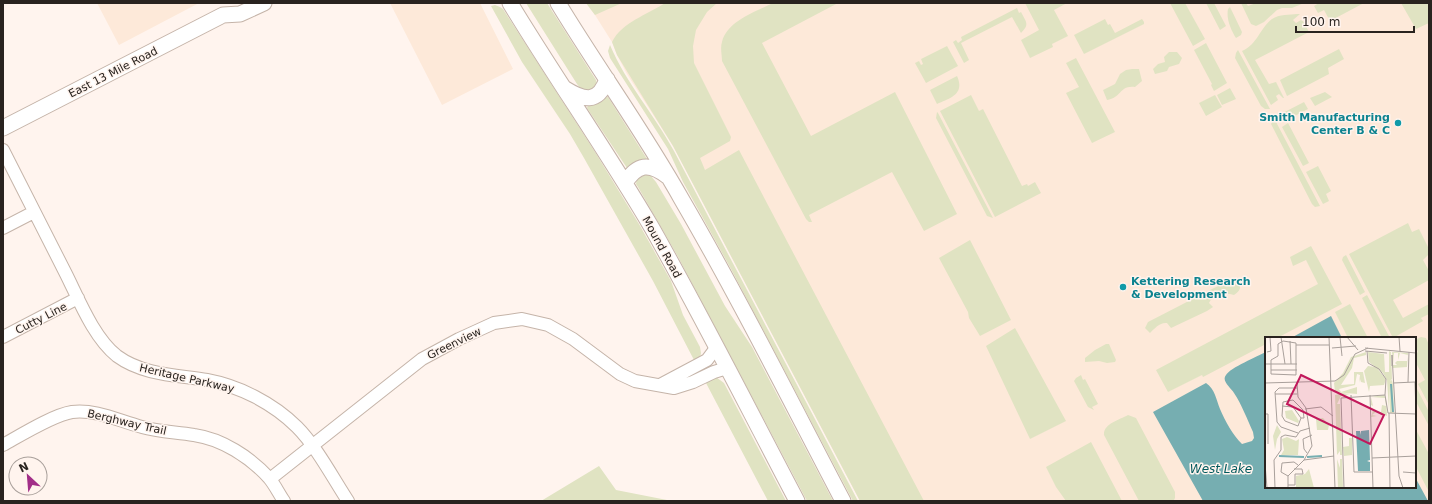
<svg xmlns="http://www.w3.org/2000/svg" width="1432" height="504" viewBox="0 0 1432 504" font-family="'DejaVu Sans',sans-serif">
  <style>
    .commercial { fill: #fde9d9; fill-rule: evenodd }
    .green { fill: #e0e3c2 }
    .water { fill: #76aeb1 }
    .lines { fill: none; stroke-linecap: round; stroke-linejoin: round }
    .minor-casing { stroke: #c5b4a9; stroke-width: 14 }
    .major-casing { stroke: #c5b4a9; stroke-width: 17 }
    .minor { stroke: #fff; stroke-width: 12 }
    .major { stroke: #fff; stroke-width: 15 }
    .culture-dot { fill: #0f9aa8; stroke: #fff4ee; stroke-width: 1.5 }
    .labels { text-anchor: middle; stroke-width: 3; stroke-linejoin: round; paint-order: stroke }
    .street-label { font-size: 11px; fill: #29231f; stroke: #fff4ee }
    .culture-label { font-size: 11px; font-weight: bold; fill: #0d838f; stroke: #fff4ee; text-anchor: end }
    .water-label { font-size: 12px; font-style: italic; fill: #00585c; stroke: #fff4ee }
    .inset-river { fill: none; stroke: #76aeb1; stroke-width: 2 }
    .inset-road { fill: none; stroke: #a9a09b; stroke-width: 1 }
    .view { fill: #c2185b; fill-opacity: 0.15; stroke: #c2185b; stroke-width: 2 }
    .inset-edge { fill: none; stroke: #29231f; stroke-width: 2 }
  </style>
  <rect width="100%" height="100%" fill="#fff4ee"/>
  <path class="commercial" d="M97 3H199L119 45Z
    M390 3H480L513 69 442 105Z
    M586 3H1429V501H860L673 146 627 74 617 55 612 42 595 15ZM1266 338H1415V487H1266Z"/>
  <path class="green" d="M526 3H547L596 80 597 84 591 92 581 89 577 84Z
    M586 3H622L595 15Z
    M665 3H717L707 12 696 30 693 46 694 63 731 137 730 141 700 158 705 170 739 150 924 501H860L673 146 617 55 612 42C622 22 647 15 665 3Z
    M773 3H838L762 43 811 136 895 92 957 214 924 231 892 172 809 215 812 222H809L806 219 722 61C722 55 720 48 722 42 727 21 755 12 773 3Z
    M1025 3H1067L1054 10 1068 36 1052 44 1053 47 1030 58 1021 40 1039 30Z
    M1170 3H1185L1205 39 1193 46Z
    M1206 3H1214L1226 26 1220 30Z
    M1241 3H1246L1248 6 1256 3H1304L1292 8H1282L1277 10 1264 22 1256 26 1251 24Z
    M1319 3H1364L1330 21 1324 10 1318 13 1314 6Z
    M1401 3H1429V23L1416 29Z
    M495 5 500 7 503 9 595 152 639 224 671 281 683 315 700 347 701 353 700 358 694 360 653 281 584 158 570 134 522 62 491 6Z
    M1230 7 1242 32 1241 35 1236 38C1231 30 1226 19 1228 9Z
    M1017 8 1019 13 1021 12C1026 22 1030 24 1021 33L1012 17 961 43 969 60 964 63 953 42 956 40 958 43 962 40 961 37Z
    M1297 14H1300L1293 20 1296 23 1301 20 1303 21 1309 32 1255 60 1269 84 1276 82 1284 98H1283L1279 94 1276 96 1278 100 1271 105 1242 51C1257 45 1260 28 1272 19 1279 14 1290 15 1297 14Z
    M1105 19 1108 25 1110 24 1115 33 1142 19 1144 22V24L1084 54 1074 35Z
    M1206 43 1227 83 1214 91 1211 85 1212 84 1194 50Z
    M610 45C626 83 654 114 674 151 735 268 797 384 858 501H853L731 269 683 182 668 149 610 58 608 51Z
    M947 46 958 66 926 83 915 63 919 61 921 65 923 64 921 59Z
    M1339 49 1344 59 1328 68 1329 74 1287 96 1280 80Z
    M1238 50 1270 109H1265L1261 106 1235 58 1236 53Z
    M1169 52H1177L1182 58 1179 64 1169 67 1167 71 1155 74 1153 69 1158 64 1165 62 1164 57Z
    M1076 58 1115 132 1092 143 1066 93 1079 87 1066 63Z
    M1132 69H1139L1142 81 1135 87C1119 85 1122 98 1107 100L1103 90 1115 84 1120 74 1126 70Z
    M957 76C965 94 951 98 937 104L930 90Z
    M1230 88 1236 99 1222 105 1217 95Z
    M1325 92 1332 97 1315 106 1310 98Z
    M971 95 979 111 983 109 1022 186 1027 184 1028 186 1035 182 1041 193 995 217 940 111Z
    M1215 95 1222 107 1206 116 1199 103Z
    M608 97 647 159 627 168 587 108 588 105C597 104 601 98 608 97Z
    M1304 102 1308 109 1287 120 1285 118 1279 121 1277 116Z
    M937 112 938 113 993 218 987 216 936 118Z
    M1274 118 1320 206 1315 207 1312 204 1271 124Z
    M1288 123 1309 163 1303 166 1282 127Z
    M1318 166 1331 191 1326 194 1329 201 1323 204 1306 172Z
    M645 174 651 176 656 182 681 224 725 306 752 347 833 501H807L677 255 638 187 636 184 637 177Z
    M1408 223 1412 232 1419 229 1429 249V254L1423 260 1429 271V280L1393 300 1403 318 1429 304V314L1421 318 1423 321 1393 338 1349 254Z
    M970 240 1011 320 980 336 969 318 968 312 939 258Z
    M1311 246 1342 304 1277 338H1266V344L1203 377 1202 375 1168 392 1156 370 1318 284 1306 260 1293 266 1290 257Z
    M1346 255 1365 292 1360 295 1342 260 1343 257Z
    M1235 279C1242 285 1242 290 1234 295 1225 292 1213 294 1209 303L1213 307 1207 311 1171 328 1167 323C1160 322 1155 328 1150 333L1145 328 1148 322 1214 288Z
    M1367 295 1390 338H1382L1362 298Z
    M1350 304 1368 338H1348L1335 312Z
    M1015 328 1066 421 1030 439 986 346Z
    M1421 337 1426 338 1429 345V405L1418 384 1425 380 1415 361V354L1418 352 1416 347 1415 348V340Z
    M1106 344H1109L1116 360 1115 362 1107 363 1099 361 1085 362V358L1095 350Z
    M1081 375 1083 380 1085 379 1098 404 1092 407 1094 410 1088 407 1074 381 1076 378Z
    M716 377 724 383 786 501H768L706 383V380Z
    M1415 385 1429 412V426L1415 400Z
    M1128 415 1136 418 1175 492V498L1174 500 1139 501 1104 435C1103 424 1119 420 1128 415Z
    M1415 428 1429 454V492L1415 465Z
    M1091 442 1122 501H1066L1056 487 1046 467Z
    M599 466 616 490 672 501H541Z"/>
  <path class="water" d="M1331 316 1342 338H1291Z
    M1266 352V487H1415V477L1428 501H1203L1153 412 1206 383C1215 389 1216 399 1220 409 1225 421 1233 435 1242 444L1252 441 1254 438 1253 432C1247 419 1242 405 1234 393 1231 388 1221 381 1226 375 1230 368 1258 356 1266 352Z"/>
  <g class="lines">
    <defs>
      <path id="minor" d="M3 150C24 192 45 233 66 274 79 300 94 338 117 356 143 375 176 375 207 380 239 386 273 403 297 427 316 446 333 478 348 501
        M3 228 34 212
        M3 337 78 298
        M660 385 707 360 716 348
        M3 445C21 435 53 415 72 412 96 409 119 421 142 427 159 432 176 432 194 435 222 439 250 457 269 478 275 485 279 494 284 501
        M270 479 422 359 459 339 494 323 522 319 548 325 573 339 620 374 635 381 674 388 693 382 714 372 727 368"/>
      <path id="major" d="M510 3C556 79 607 151 652 228 703 318 749 410 797 501
        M558 3C598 69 644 132 682 200 739 298 790 400 843 501
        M564 88C583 100 598 105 607 79
        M3 128 223 15 240 14 264 3
        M625 183C637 164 649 162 667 176"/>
    </defs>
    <use href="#minor" class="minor-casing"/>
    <use href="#major" class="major-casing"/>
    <use href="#minor" class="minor"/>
    <use href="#major" class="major"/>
  </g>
  <g class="culture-dot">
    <circle cx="1398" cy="123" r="4"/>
    <circle cx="1123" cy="287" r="4"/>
  </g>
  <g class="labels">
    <g class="street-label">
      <text transform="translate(113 72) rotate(-27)" y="4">East 13 Mile Road</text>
      <text transform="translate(662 247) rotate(61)" y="4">Mound Road</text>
      <text transform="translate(41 318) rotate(-27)" y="4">Cutty Line</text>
      <text transform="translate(454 343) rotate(-26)" y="4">Greenview</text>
      <text transform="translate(187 378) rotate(13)" y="4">Heritage Parkway</text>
      <text transform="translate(127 422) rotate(13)" y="4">Berghway Trail</text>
    </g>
    <g class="culture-label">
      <text x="1390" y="121">Smith Manufacturing<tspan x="1390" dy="13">Center B &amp; C</tspan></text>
      <text x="1131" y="285" text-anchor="start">Kettering Research<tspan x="1131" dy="13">&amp; Development</tspan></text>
    </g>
    <g class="water-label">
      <text x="1221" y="473">West Lake</text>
    </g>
  </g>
  <g transform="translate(1265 337)">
    <rect width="151" height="151" fill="#fff4ee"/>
    <path d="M124 14 126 15 127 42 125 44 127 43 128 48 129 76H125L124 48V74L122 43 118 36 104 25 103 15 119 17 120 35H124ZM101 15V18L89 21 87 31 76 48 89 47V35H98L100 46 96 45 95 42 94 46 95 38 92 37 90 48 74 52 76 55 92 50V57L70 55 69 46 78 36 86 20ZM127 15 143 16 142 30 128 31ZM129 16H133V23L135 16 143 18 142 24H132L130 26 132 28H128ZM103 29 111 30 121 42 119 48 105 49 104 55 99 34ZM78 56 85 57 76 59 72 67H75L77 118H75V114L72 118 70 58ZM119 58 121 62 122 79 111 75 107 78 112 79 106 80 108 73 116 75 117 68 121 69 120 61 106 60 108 69 106 68V60ZM27 73 34 84 33 86 21 81 20 74ZM58 81 64 88 63 93H52L51 82ZM12 88 16 95 12 102 10 113 8 99ZM22 100 31 104 34 102 33 118H16L19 113 17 102ZM84 101H87V118L79 119 78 110 84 109ZM72 122 75 131V122H77L78 151H73ZM44 132 49 151H31V139L40 137Z" fill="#e0e3c2" fill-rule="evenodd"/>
    <path d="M104 93 105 123 102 124 105 125V134H93L91 94H95L96 98V94Z" fill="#76aeb1"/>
    <path class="inset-river" d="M126 47 128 75M14 119 39 120M42 120 57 119"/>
    <path class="inset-road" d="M16 0 20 27M64 0 70 151M75 0 77 19M82 0 93 13M134 0 135 14M18 4 31 6V38L6 37V23L13 19V7ZM25 4 26 27M31 8H64M67 11 91 9M100 11 151 16M100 14 122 16M102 14 103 26 114 32 121 42 120 58 123 76 151 77M2 15 6 14 5 0M0 27H32M127 29V18L134 139 138 151M6 33H32M143 45 144 15M150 45 151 76M0 46 70 44 79 38 90 17 103 11M128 46 150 45M32 51H14L10 55 12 85 16 90 33 96M10 57H32M86 58 89 135H107M105 58 108 151M28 63 38 73 39 81H36L33 89 20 84 17 79 18 65ZM17 69 28 70 36 81M40 72 56 70 68 79M124 76 125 151M0 77H3V107M42 116 39 112 38 102 47 98M107 121 151 119M39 123 69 119M0 127 2 151M138 135 151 136M23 139 16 135 17 126 29 125 33 128M23 148H30V137H38L37 132H29M10 151 9 123 16 113V100L20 98 31 100 35 94 45 91M23 151V139L39 123 47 109 41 71 33 60 32 45M79 151 76 61 120 58"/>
    <path class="view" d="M36 38 119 78 105 107 22 67Z"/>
    <rect width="151" height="151" class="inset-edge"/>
  </g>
  <rect width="1432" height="504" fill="none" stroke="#29231f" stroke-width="8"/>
  <g transform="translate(28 476) rotate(334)"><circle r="19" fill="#fff4ee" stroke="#a9a09b"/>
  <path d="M0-3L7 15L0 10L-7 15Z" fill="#a22e88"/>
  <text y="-6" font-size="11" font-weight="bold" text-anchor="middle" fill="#29231f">N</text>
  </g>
  <path d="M1296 26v6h118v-6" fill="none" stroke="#29231f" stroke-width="2"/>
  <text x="1302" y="26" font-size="12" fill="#29231f" stroke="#fff4ee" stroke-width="3" paint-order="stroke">100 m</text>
</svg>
